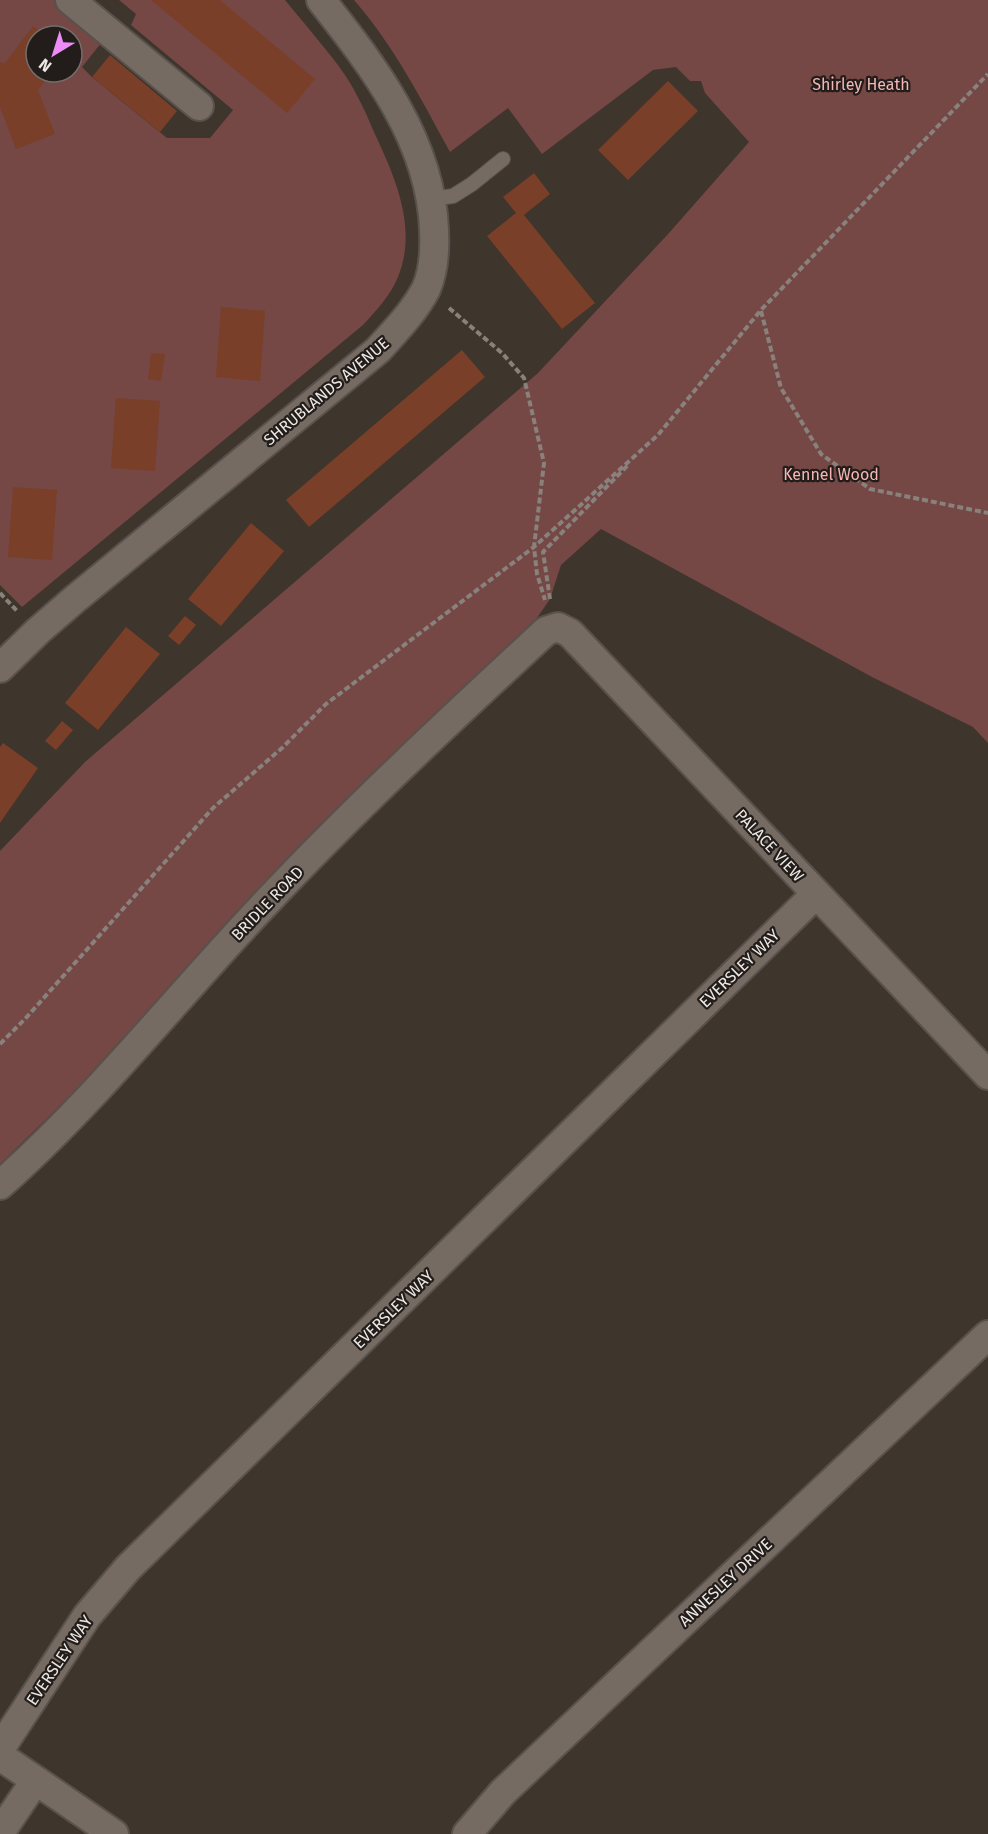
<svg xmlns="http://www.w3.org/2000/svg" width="988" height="1834" viewBox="0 0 988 1834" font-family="'Fira Sans',sans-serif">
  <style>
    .green { fill: #754745; fill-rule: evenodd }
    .building { fill: #7a3f28 }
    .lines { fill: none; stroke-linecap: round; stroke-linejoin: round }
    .lane-casing { stroke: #59514c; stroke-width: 16 }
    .street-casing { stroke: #59514c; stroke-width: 32 }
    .path { stroke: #89817b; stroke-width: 4; stroke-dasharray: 6 3; stroke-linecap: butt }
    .lane { stroke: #756b63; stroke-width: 14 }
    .street { stroke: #756b63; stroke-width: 28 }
    .labels { text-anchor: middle; stroke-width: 4.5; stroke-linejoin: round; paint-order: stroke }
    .park-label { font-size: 16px; fill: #f4b7b4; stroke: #221d1a }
    .street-label { font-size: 16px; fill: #eee8e4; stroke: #221d1a }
  </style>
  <rect width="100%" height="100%" fill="#3e352d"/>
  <path class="green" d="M0 0H55L101 38 102 42 82 67 92 77 167 138H210L233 110 131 25 136 14 119 0H285C305 25 327 49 345 75 357 93 366 113 374 132 395 177 418 228 398 277 390 296 377 310 363 325L22 607 0 585ZM36 36H72V72H36Z
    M354 0H988V743L973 727 872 677 601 529 561 565 550 599 526 634 248 902 70 1096 0 1164V851L85 762 538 373 669 233 749 142 705 93 701 81H690L676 67 653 70 542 154 508 108 450 152C421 99 394 46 354 0Z"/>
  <path class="building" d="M151 0H220L315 79 287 113Z
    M33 26 47 36H36V72H52L38 90 55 134 16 149 0 107V62L5 63Z
    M110 55 177 111 160 132 92 77Z
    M668 81 698 111 628 180 598 150Z
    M534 173 550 194 524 215 595 303 562 329 487 236 516 213 503 197Z
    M221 307 265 311 260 381 216 377Z
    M462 350 485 377 309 527 286 500Z
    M151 353 165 354 161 381 148 379Z
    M116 398 160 401 155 471 111 468Z
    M13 487 57 490 52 560 8 557Z
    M251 523 284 551 221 626 188 599Z
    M185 616 196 625 179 645 168 636Z
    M126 627 160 654 98 730 65 703Z
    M62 721 73 730 56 750 45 741Z
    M3 743 38 768 0 823V747Z"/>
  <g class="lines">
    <defs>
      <path id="lane" d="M431 199 453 196 472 184 503 159"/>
      <path id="street" d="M70 0 199 106
        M0 668 38 631 75 599 378 350C395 331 414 312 426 289 434 271 435 250 434 230 431 141 374 67 321 0
        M0 1185C95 1101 174 1000 262 907 352 811 449 721 546 631L558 627 570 633 988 1075
        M0 1749 87 1616 128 1568 816 894
        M0 1756 114 1834
        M0 1833 35 1781
        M467 1834 503 1792 988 1335"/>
    </defs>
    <use href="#lane" class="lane-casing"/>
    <use href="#street" class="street-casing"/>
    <path class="path" d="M449 308 502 353 524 378 544 463 534 547 537 574 545 600
      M761 311 781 388 821 454 870 489 988 513
      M0 593 18 612
      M550 599 543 552 628 465
      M0 1044 25 1019 213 808 282 748 326 704 534 547 658 435 761 310 988 74"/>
    <use href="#lane" class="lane"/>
    <use href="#street" class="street"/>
  </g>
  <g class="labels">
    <g class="park-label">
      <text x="861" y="90">Shirley Heath</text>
      <text x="831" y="480">Kennel Wood</text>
    </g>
    <g class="street-label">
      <text transform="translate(326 391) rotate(-40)" y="6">SHRUBLANDS AVENUE</text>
      <text transform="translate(770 845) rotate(47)" y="6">PALACE VIEW</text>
      <text transform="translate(267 903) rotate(-46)" y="6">BRIDLE ROAD</text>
      <text transform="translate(739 968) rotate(-44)" y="6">EVERSLEY WAY</text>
      <text transform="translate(393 1309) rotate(-44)" y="6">EVERSLEY WAY</text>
      <text transform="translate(725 1582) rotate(-43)" y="6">ANNESLEY DRIVE</text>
      <text transform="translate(59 1660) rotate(-56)" y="6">EVERSLEY WAY</text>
    </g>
  </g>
  <g transform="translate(54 54) rotate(218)"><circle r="28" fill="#221d1a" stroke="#746e6b" stroke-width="1.5"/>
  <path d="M0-4.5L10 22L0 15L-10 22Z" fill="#ed8cf9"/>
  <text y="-9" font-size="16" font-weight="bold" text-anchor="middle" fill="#eee8e4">N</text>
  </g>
</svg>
